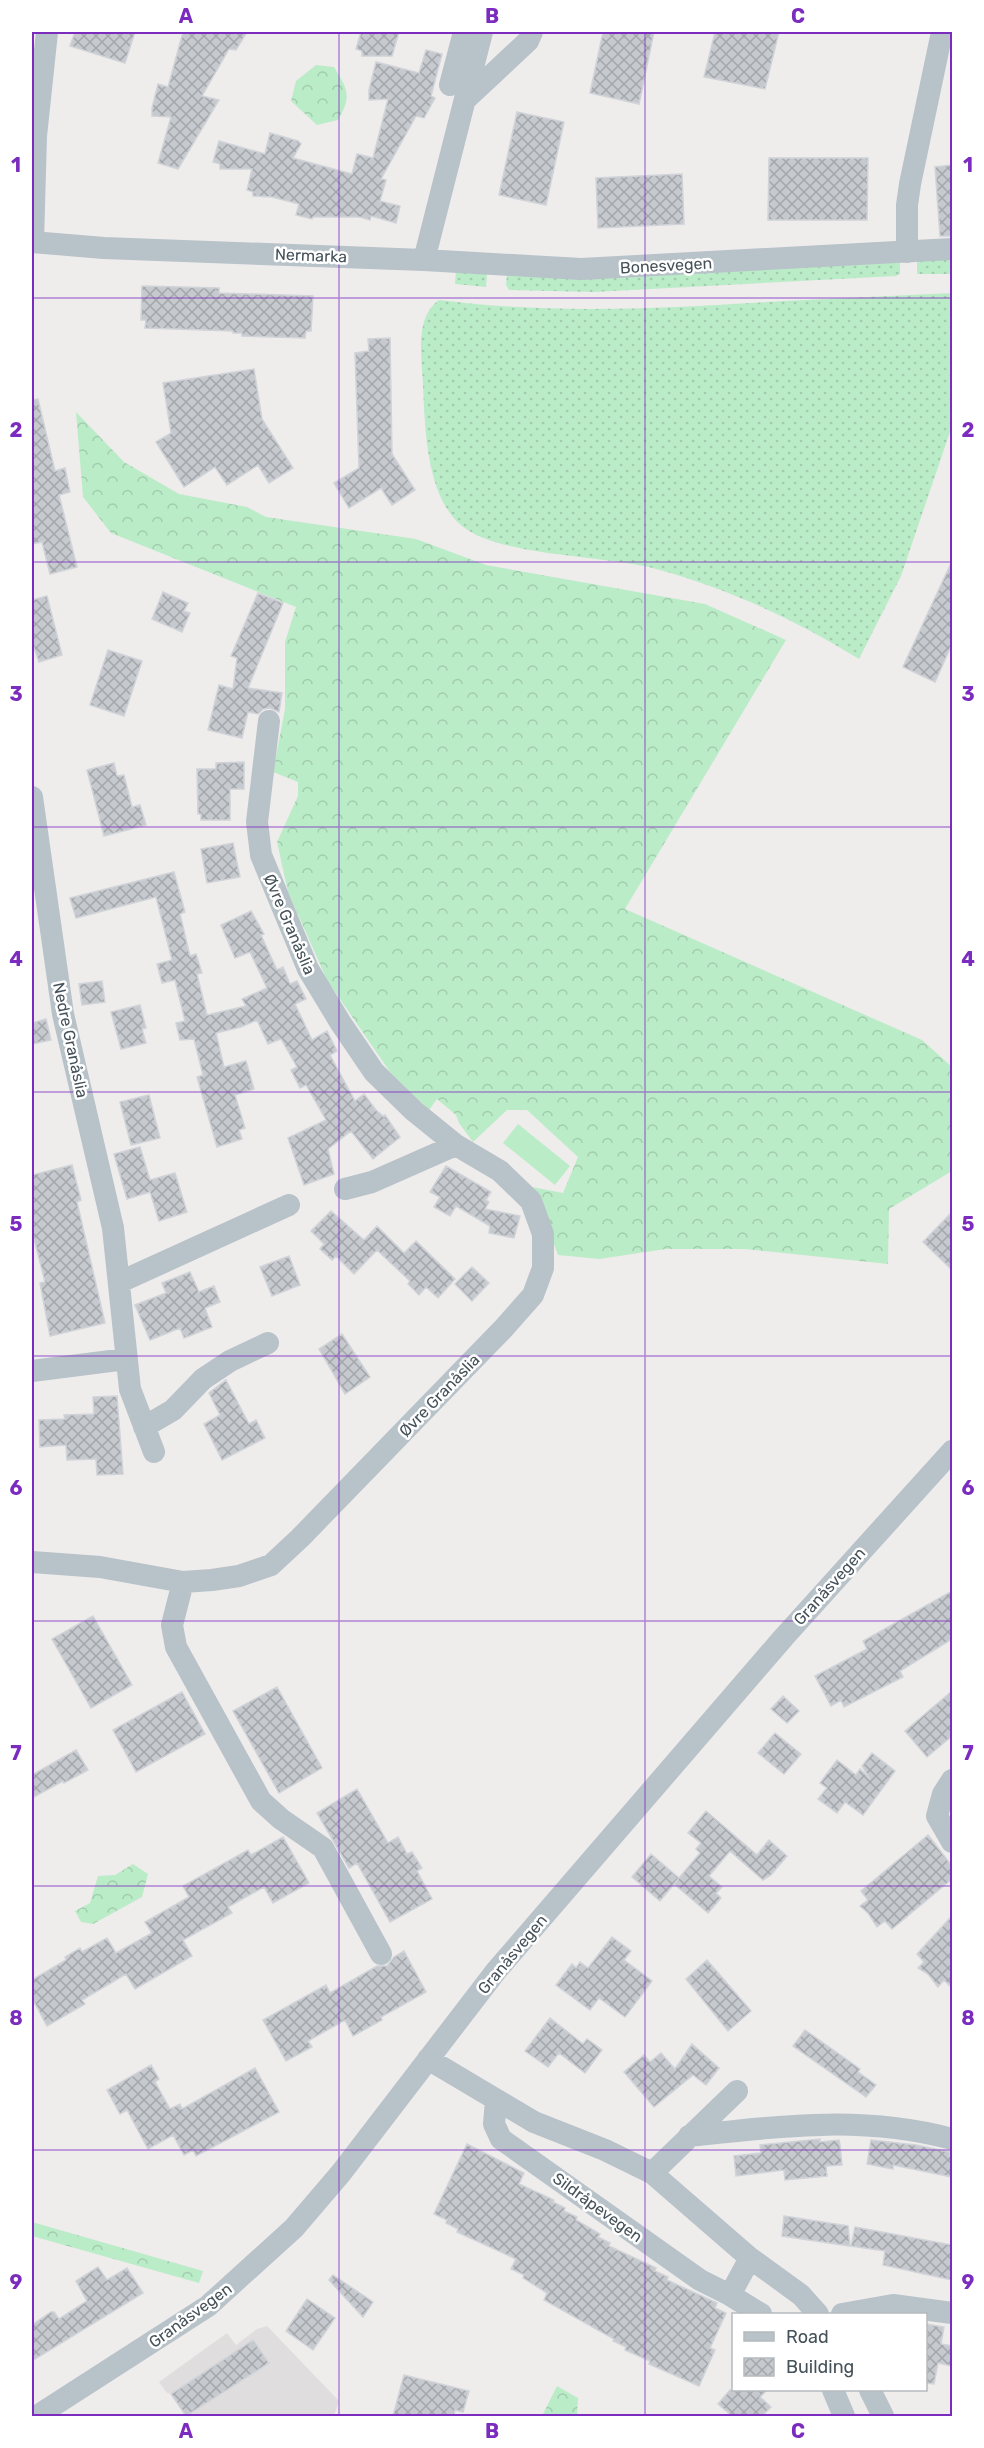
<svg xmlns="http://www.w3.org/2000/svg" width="984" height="2448" viewBox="0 0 984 2448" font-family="Rubik,sans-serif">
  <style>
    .education { fill: #e0ddde }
    .grass { fill: url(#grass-dots) }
    .forest { fill: url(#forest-crowns) }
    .pitch { fill: #bbecc8 }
    .building { fill: url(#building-cross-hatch); stroke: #d0d3d8; stroke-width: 1.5 }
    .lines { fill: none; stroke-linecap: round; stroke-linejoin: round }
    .minor { stroke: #b8c2c9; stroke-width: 22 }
    .grid { fill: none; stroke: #7b2cbf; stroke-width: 1.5; stroke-opacity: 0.55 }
    .labels { text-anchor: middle; stroke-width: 5; stroke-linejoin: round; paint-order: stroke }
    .street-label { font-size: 16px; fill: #455259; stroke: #fff }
    .neatline { fill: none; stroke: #7b2cbf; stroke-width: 2 }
    .grid-label { font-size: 20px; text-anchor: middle; font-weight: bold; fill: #7b2cbf }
  </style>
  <defs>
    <pattern id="grass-dots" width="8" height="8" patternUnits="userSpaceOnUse" patternTransform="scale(1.5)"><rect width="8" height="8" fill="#bbecc8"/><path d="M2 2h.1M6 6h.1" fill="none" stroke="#a2ccae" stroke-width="1.8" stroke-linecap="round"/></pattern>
    <pattern id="forest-crowns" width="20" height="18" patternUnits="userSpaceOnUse" patternTransform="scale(1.5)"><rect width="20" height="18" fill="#bbecc8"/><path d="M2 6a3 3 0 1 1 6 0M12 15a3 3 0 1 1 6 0" fill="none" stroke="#a2ccae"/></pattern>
    <pattern id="building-cross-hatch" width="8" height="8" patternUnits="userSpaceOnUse" patternTransform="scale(1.5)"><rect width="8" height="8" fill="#c6cacf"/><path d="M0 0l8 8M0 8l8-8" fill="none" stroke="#a3a7ab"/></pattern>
  </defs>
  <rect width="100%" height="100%" fill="#efecec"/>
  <path class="education" d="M267 2326 339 2401 334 2416H183L186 2415 173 2394 167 2393 159 2382 227 2333 236 2345 257 2329Z"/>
  <path class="grass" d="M952 258V274H917V261Z
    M900 262V274L896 276 594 292 509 290 506 285 507 275Z
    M456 270 487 274 486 287 455 284Z
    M952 293V426L901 576 859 659C796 620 727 588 656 569 605 555 500 557 462 526 426 497 425 428 423 385 422 358 414 318 439 300 557 315 667 308 784 301 840 298 896 296 952 293Z"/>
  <path class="forest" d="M316 65 334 67C348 90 352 96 338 120L317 125 291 101 296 81Z
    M76 412 124 462 179 494 247 507 266 517 416 539 486 565 705 604 786 640 625 909 922 1040 952 1067V1171L889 1209 888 1264 745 1249H666L599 1259 558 1255 532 1187 563 1193 578 1157 527 1110H507L473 1142 459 1123 456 1115 437 1099 429 1110 390 1072 327 980 288 892 277 842 298 796V782L273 772 285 709V642L296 607 111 533 83 497Z
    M133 1864 148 1874 142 1897 93 1924 81 1922 75 1911 90 1903 98 1876 115 1875Z
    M32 2222 203 2271 199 2283 32 2236Z
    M557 2386 578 2398 577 2416H542Z"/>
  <path class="pitch" d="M518 1124 570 1166 555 1185 503 1143Z"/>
  <path class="building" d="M75 32H135L125 63 70 46Z
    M183 32H247L236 50 229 49 202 96 219 100 178 169 158 163 171 117 152 116V108L158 84 168 87Z
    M361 32H399L392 56H362V51L356 49Z
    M603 32H654L639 104 590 93Z
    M715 32H779L765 89 704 77Z
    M426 50 442 54 431 96 435 98 424 118 416 116 381 179 386 180 380 201 400 206 396 223 371 216 370 220 360 217H313L312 219 296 215 299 204 272 197 253 196V192L247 190 252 169H220V164L213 162 219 141 265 154 270 133 298 141 301 144 293 158 352 174 357 154 373 158 388 99 369 100V90L376 62 419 73Z
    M517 112 564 122 546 205 499 195Z
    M769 158H868L867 220H768Z
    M952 165V236H940L935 167Z
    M682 174 684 224 598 228 596 178Z
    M142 286 219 288V293L313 296 311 331H306L305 338 242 336V333H233V331L145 328 146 320H141Z
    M390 338 392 454 415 490 392 505 381 488 349 508 334 483 359 468 355 353 369 351 368 339Z
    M254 369 262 419 293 468 269 483 258 465 227 485 215 467 184 487 156 442 171 433 163 383Z
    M38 399 55 471 65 468 70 492 59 495 77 567 50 574 42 542 32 544V400Z
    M952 561V644L935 682 903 667Z
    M163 592 188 603 184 611 190 613 182 632 152 619Z
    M258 593 283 603 248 688 282 693 279 712 270 708 263 709 258 714 248 712 242 738 208 730 219 685 233 689 237 658 231 656Z
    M47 596 62 655 39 662 32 642V600Z
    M108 650 142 661 124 716 90 705Z
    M244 762V789H230V820H201V814H198L197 769H216V763Z
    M114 763 117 776 124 775 132 807 140 805 146 825 104 836 87 770Z
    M233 843 240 877 207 883 201 849Z
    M174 872 185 912 180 914 190 956 196 954 202 973 197 974 207 1015 246 1006 242 999 267 988 250 952 235 958 221 925 251 911 264 934 261 935 277 970 283 967 290 984 297 981 306 999 295 1004 312 1040 327 1031 337 1051 330 1055 355 1101 364 1094 376 1110 383 1116 385 1115 400 1137 373 1159 351 1131 328 1149 334 1174 304 1185 288 1138 326 1120 306 1085 300 1088 291 1070 297 1067 281 1039 268 1044 257 1020 241 1027 216 1033 224 1067 246 1061 254 1089 235 1095 245 1128 239 1130 242 1139 217 1147 197 1077 203 1075 194 1039 180 1040 176 1023 185 1021 175 980 162 983 157 964 172 960 156 897 76 918 70 898Z
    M102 981 105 1002 82 1005 79 984Z
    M140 1005 146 1028 142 1029 146 1043 121 1049 111 1012Z
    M46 1019 51 1040 32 1044V1023Z
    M149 1095 160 1138 131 1145 120 1102Z
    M140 1147 150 1180 175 1173 187 1212 159 1221 150 1192 127 1199 114 1154Z
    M72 1165 81 1200 77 1202 105 1323 50 1336 40 1283 45 1282 32 1231V1175Z
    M446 1166 491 1192 486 1200 489 1202 485 1209 520 1216 514 1238 489 1233 490 1226 456 1206 450 1216 434 1207 440 1197 430 1192Z
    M331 1211 364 1240 377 1226 404 1253 416 1241 455 1279 438 1298 426 1287 419 1295 408 1284 410 1281 377 1250 354 1274 336 1256 332 1260 320 1249 324 1244 311 1231Z
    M952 1212V1270L923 1242Z
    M289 1256 300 1285 272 1296 260 1267Z
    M472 1267 489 1283 472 1301 455 1284Z
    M190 1272 199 1292 214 1286 220 1302 205 1308 212 1327 184 1338 180 1328 150 1340 135 1305 166 1293 162 1283Z
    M342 1334 370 1377 345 1394 319 1349Z
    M226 1380 249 1424 256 1420 265 1438 222 1460 204 1424 220 1415 209 1393Z
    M117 1396 123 1474 97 1475 96 1459 67 1460 66 1445 40 1447 39 1420 65 1419 64 1415 94 1414 93 1397Z
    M952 1591V1639L900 1671 903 1677 844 1707 841 1700 831 1706 815 1676 867 1649 863 1641Z
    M93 1616 132 1685 91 1708 52 1639Z
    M277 1687 322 1768 279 1793 233 1711Z
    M952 1691V1736L927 1757 905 1731Z
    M182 1692 205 1734 136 1772 113 1730Z
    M783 1696 799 1711 787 1723 771 1709Z
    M775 1733 801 1754 784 1774 758 1753Z
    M76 1750 88 1770 64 1783 63 1781 32 1798V1775Z
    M872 1753 895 1771 863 1815 845 1802 837 1813 818 1799 827 1788 820 1783 837 1760 856 1775 860 1769 870 1779 862 1766Z
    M357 1789 388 1843 398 1837 407 1854 412 1852 422 1868 417 1871 432 1899 390 1922 357 1863 349 1868 317 1813Z
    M706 1811 757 1855 769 1840 787 1856 771 1875 763 1880 730 1851 709 1876 722 1887 716 1893 721 1898 708 1913 674 1884 700 1853 696 1849 701 1843 688 1833Z
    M928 1835 952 1866V1879L892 1929 885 1921 877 1927 868 1913 860 1906 868 1900 861 1891Z
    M283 1837 309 1883 273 1903 264 1887 228 1907 232 1913 183 1940 192 1956 135 1989 126 1974 82 2000 85 2004 47 2026 32 1998V1980L66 1960 65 1957 80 1948 82 1952 107 1938 116 1953 152 1933 145 1922 189 1897 183 1886 248 1850 251 1855Z
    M651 1854 679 1878 660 1901 632 1877Z
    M952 1916V1988L944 1980 938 1987 928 1974 918 1968 924 1962 917 1954Z
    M612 1937 631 1951 624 1960 652 1981 625 2017 599 1998 590 2010 556 1985 572 1964 576 1968 580 1962 588 1968Z
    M404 1951 426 1992 381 2017 382 2020 353 2036 345 2020 308 2041 312 2047 286 2061 263 2020 326 1985 330 1993 377 1966H387L394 1957Z
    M707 1960 751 2011 728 2031 686 1979Z
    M550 2018 583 2044 587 2039 602 2050 585 2073 559 2053 548 2067 525 2051Z
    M805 2030 860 2069 858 2072 876 2085 866 2097 793 2046Z
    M692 2044 719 2068 706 2085 693 2075 654 2107 624 2072 644 2055 650 2062 661 2053 675 2069Z
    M151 2065 159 2079 155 2082 170 2109 180 2104 182 2109 255 2068 279 2112 196 2156 193 2150 184 2155 173 2135 148 2149 127 2110 120 2114 107 2090Z
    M820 2139V2142L839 2140 840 2145 842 2165 826 2166 827 2176 785 2180 784 2170 736 2176 734 2156 761 2153 760 2145Z
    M871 2140 916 2145 950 2152 949 2156H952V2177L893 2165V2169L867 2164Z
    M467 2144 524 2173 519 2184 554 2200 553 2202 565 2208 564 2211 577 2217 576 2220 600 2234 598 2237 610 2243 609 2246 656 2268 655 2271 668 2277 667 2280 717 2303 715 2308 726 2313 710 2348 715 2350 699 2386 649 2364 650 2361 625 2350 626 2347 613 2341 614 2339 544 2300 547 2293 523 2278 524 2275 511 2269 516 2259 457 2232 458 2229 446 2223 447 2220 434 2214Z
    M784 2216 848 2226 850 2246 782 2236Z
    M855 2227 952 2245V2280L883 2265 885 2251 851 2246Z
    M98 2267 107 2280 127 2268 143 2293 32 2361V2325L51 2312H54L59 2319 87 2301 76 2281Z
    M333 2275 373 2302 363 2317 329 2280Z
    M307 2299 335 2318 313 2350 286 2331Z
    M926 2324 944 2327 941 2344 952 2346V2366L938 2363 934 2384 926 2383Z
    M253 2340 269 2363 186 2416 171 2394Z
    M404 2375 469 2391 463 2412 455 2410 454 2416H393Z
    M730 2390H767L760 2397 771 2407 762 2416H732L718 2404Z"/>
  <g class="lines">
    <path class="minor" d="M450 85 464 32
      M466 99 528 41 532 32
      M32 242 104 248 424 260 482 32
      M33 242 36 136 47 32
      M907 252V205L910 184 942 32
      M424 260 581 269 952 249
      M32 797 63 1014 113 1228 130 1389 154 1452
      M345 1189 372 1182 456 1145
      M120 1282 289 1205
      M32 1371 126 1359
      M144 1427 173 1410 203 1379 230 1361 268 1343
      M32 1562 100 1567 183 1582 212 1580 239 1576 271 1565 300 1538 503 1329 533 1295 543 1268V1234L531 1201 500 1171 456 1145 414 1111 374 1072 340 1022 308 969 261 855 257 822 269 721
      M183 1582 172 1625 176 1647 261 1801 281 1819 323 1848 381 1954
      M952 1780 943 1794 937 1816 952 1842
      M428 2059 534 2122 605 2150 652 2173 750 2258 801 2295 818 2314
      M496 2100 494 2124 501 2139 700 2280 730 2295
      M689 2136C780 2126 863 2115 952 2139
      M652 2173 737 2091
      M750 2258 730 2295 761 2314
      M842 2314 893 2305 952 2313
      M833 2390 844 2416
      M870 2390 883 2416
      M37 2416 208 2306 294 2228 341 2173 496 1971 784 1637 952 1451"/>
  </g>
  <path class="grid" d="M339 32V2416M645 32V2416M32 298H952M32 562H952M32 827H952M32 1092H952M32 1356H952M32 1621H952M32 1886H952M32 2150H952"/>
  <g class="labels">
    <g class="street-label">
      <text transform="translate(311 255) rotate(2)" y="6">Nermarka</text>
      <text transform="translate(666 265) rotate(-3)" y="6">Bonesvegen</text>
      <text transform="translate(290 924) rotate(67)" y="6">Øvre Granåslia</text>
      <text transform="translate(71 1040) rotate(78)" y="6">Nedre Granåslia</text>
      <text transform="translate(439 1395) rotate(-46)" y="6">Øvre Granåslia</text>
      <text transform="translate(829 1586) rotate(-48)" y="6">Granåsvegen</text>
      <text transform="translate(512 1954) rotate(-50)" y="6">Granåsvegen</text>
      <text transform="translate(598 2207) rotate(36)" y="6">Sildråpevegen</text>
      <text transform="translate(190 2315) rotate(-36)" y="6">Granåsvegen</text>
    </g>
  </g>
  <rect width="984" height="2448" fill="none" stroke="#ffffff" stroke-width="66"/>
  <rect x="732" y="2313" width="195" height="78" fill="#ffffff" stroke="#b5babd" stroke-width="1.5"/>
  <rect x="744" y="2332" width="30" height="9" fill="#b8c2c9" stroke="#b5babd" stroke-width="1.5"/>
  <text x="786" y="2343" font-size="18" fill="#455259">Road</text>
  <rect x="744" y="2358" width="30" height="18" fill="url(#building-cross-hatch)" stroke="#b5babd" stroke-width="1.5"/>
  <text x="786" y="2373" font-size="18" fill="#455259">Building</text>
  <rect x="33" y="33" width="918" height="2382" class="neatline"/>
  <g class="grid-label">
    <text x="186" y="23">A</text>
    <text x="492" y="23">B</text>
    <text x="798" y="23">C</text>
    <text x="16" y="172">1</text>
    <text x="968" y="172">1</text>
    <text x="16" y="437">2</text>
    <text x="968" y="437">2</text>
    <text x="16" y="701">3</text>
    <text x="968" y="701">3</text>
    <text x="16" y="966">4</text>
    <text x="968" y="966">4</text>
    <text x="16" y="1231">5</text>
    <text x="968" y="1231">5</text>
    <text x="16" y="1495">6</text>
    <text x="968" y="1495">6</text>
    <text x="16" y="1760">7</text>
    <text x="968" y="1760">7</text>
    <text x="16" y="2025">8</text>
    <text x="968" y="2025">8</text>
    <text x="16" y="2289">9</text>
    <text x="968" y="2289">9</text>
    <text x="186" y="2438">A</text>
    <text x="492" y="2438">B</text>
    <text x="798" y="2438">C</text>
  </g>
</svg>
